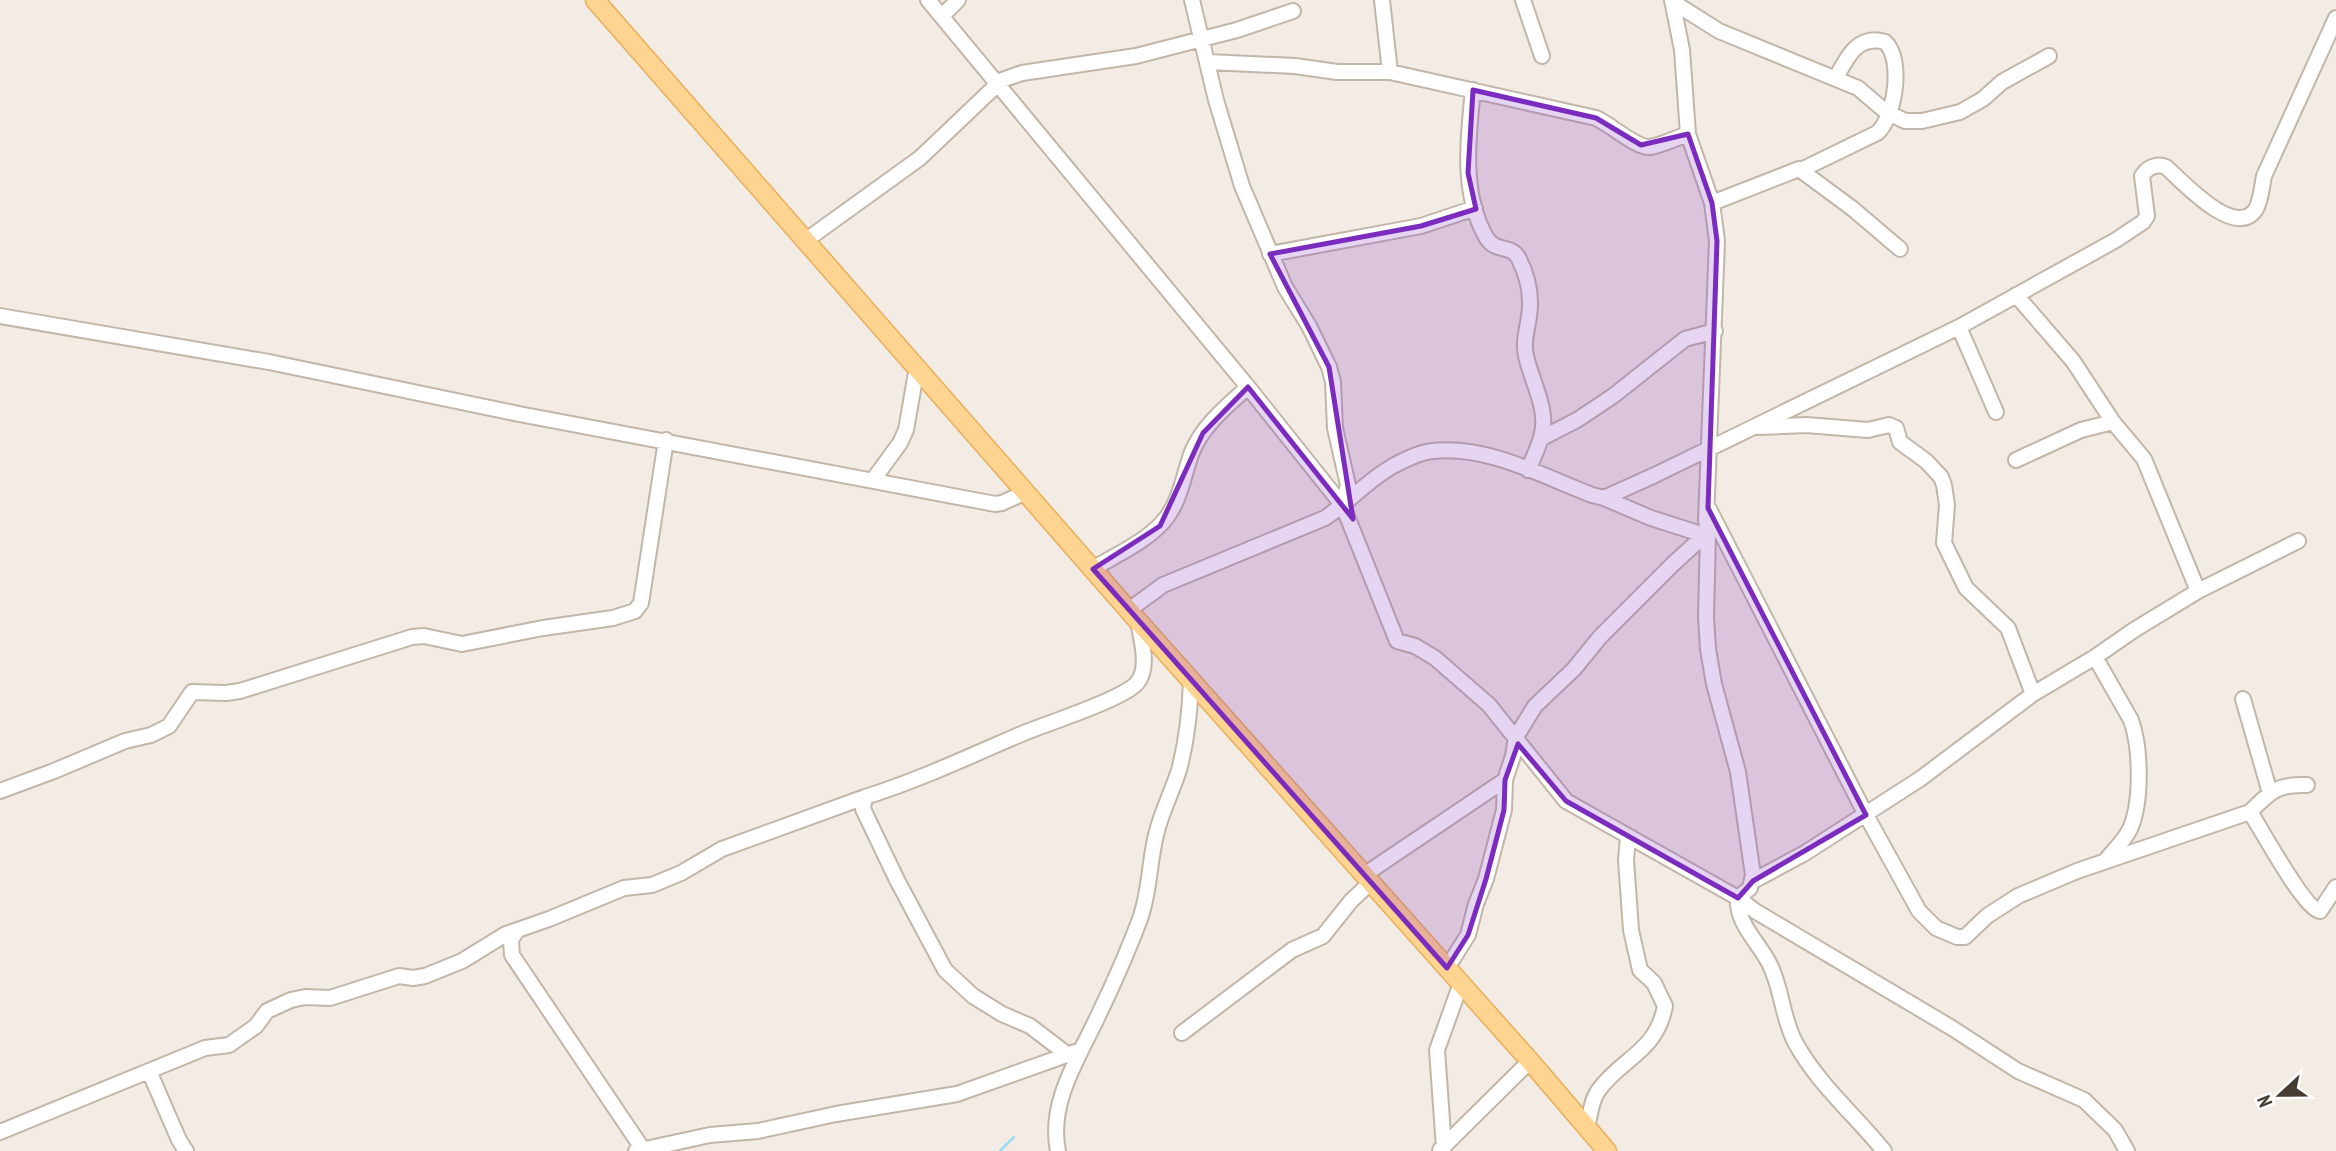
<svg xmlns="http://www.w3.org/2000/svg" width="2336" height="1151" viewBox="0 0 2336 1151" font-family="'PT Sans Narrow',sans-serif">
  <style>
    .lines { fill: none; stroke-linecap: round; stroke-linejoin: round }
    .stream { stroke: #9cdaf3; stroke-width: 2.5 }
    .minor-casing { stroke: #c2b6a9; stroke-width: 18 }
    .major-casing { stroke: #e9ae5b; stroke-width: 21 }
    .minor { stroke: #fff; stroke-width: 14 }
    .major { stroke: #ffd390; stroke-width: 18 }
    .marked { fill: #7b2cbf; fill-opacity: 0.2; stroke: #7b2cbf; stroke-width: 5; stroke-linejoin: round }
  </style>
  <rect width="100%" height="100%" fill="#f3ece4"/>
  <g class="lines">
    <path class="stream" d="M1000 1151 1014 1137"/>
    <defs>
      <path id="minor" d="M928 0 1248 387 1343 506 1397 641 1415 646 1435 658 1489 705 1566 801 1738 898 1755 911 1952 1028 2018 1071 2084 1100 2115 1130 2127 1151
        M1192 0 1216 100 1242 186 1285 287 1309 326 1329 367 1333 382 1335 428 1348 485 1343 505
        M1382 0 1390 72
        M1523 0 1542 56
        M1672 0 1682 50 1688 134 1712 203 1717 241 1706 520 1708 532 1706 617 1708 649 1714 684 1738 772 1753 875 1750 888 1738 898C1736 924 1759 942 1770 965 1782 989 1782 1017 1795 1042 1817 1083 1855 1115 1884 1151
        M1673 2 1719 31 1858 88 1885 111 1905 121H1922L1960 112 1983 99 2002 82 2049 56
        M942 16 958 0
        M1208 62 1295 66 1337 72H1390L1596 118C1610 124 1636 148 1650 147 1662 145 1676 138 1688 134
        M1473 90C1468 138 1461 193 1486 237 1496 254 1511 243 1519 259 1528 277 1532 297 1529 316 1528 326 1524 337 1525 348 1525 358 1530 369 1533 379 1548 422 1547 428 1528 470
        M1801 170 1877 133C1895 118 1904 59 1885 42 1858 34 1847 57 1836 78
        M1712 203 1799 169 1853 209 1900 249
        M805 241 920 158 1002 80 1022 73 1136 56 1237 30 1293 11
        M1270 254 1421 226 1475 208
        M2016 295 2073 361 2113 422 2144 459 2198 591
        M0 316 269 362 519 414 995 504 1002 503 1026 492
        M1959 327 1996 412
        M1760 427 1806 425 1868 430 1889 425 1896 428 1900 442 1926 461 1941 477 1944 485 1947 505 1944 543 1966 588 2008 628 2033 694
        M1542 438 1577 420 1613 396 1685 339 1715 331
        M2016 460 2081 430 2113 422
        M873 480 900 443 906 430 917 367
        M1604 498 1651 518 1704 535
        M1709 509 1866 815 1919 911 1936 928 1957 937H1965L1987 916 2018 896 2077 871 2250 812C2270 792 2276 784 2307 785
        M1093 569C1117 554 1150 540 1167 517 1181 498 1184 473 1192 452 1203 425 1227 406 1248 387
        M1129 610 1163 585 1325 518C1349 502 1368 480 1393 466 1404 460 1420 452 1433 451 1488 445 1542 476 1592 495L1604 498 1655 475 1959 327 2116 240 2143 222 2147 216 2142 176C2147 168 2156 163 2166 167 2181 180 2236 241 2256 209 2261 200 2262 186 2264 176L2336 18
        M2095 657 2131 720C2141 748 2142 802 2130 829 2124 841 2114 850 2106 860
        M2243 699 2270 793
        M0 791 54 771 125 741 151 735 169 726 192 692 226 693 240 691 412 637 424 636 462 644 543 628 613 618 635 611 641 603 666 440
        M2250 812C2262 830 2304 909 2320 911L2336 887
        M1364 875 1505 780
        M1753 881 1805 853 1920 779 2033 694 2095 657 2134 630 2198 591 2298 541
        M516 932 511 940 512 955 642 1148
        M1447 968 1468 935 1476 904 1486 879 1504 810 1505 780 1513 756 1516 737 1535 706 1574 669 1600 637 1673 564 1708 532
        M1182 1033 1292 950 1323 936 1351 901 1371 882
        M1068 1055 1030 1026 1002 1014 973 996 945 970 897 880 863 809 865 797C919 780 968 757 1019 735 1044 724 1122 700 1137 683 1150 668 1141 639 1138 621
        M149 1071 179 1140 186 1151
        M1587 1128C1590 1116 1591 1101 1598 1091 1621 1058 1656 1053 1665 1006L1654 983 1640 970 1631 930 1626 860 1628 836
        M0 1132 205 1048 229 1045 256 1026 267 1011 291 1000 305 997 330 998 399 976 413 978 425 976 462 961 506 934 549 919 624 888 652 885 681 873 722 849 865 797
        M1444 1148 1437 1050 1461 983
        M1440 1150 1530 1061
        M636 1151 710 1135 758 1131 836 1114 957 1094 1075 1052
        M1058 1151C1048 1103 1078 1059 1098 1016 1113 985 1128 951 1140 919 1150 891 1149 863 1156 835 1161 813 1172 792 1179 770 1187 740 1190 712 1191 681"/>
      <path id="major" d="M595 0 1138 621 1530 1061 1607 1151"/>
    </defs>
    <use href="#minor" class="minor-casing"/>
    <use href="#major" class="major-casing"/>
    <use href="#minor" class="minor"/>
    <use href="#major" class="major"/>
  </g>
  <path class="marked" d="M1473 90 1596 118 1641 145 1688 134 1712 203 1717 241 1708 508 1866 815 1753 881 1738 898 1566 801 1518 744 1505 780 1504 810 1486 879 1468 935 1447 968 1093 569 1160 526 1203 433 1248 387 1353 519 1329 367 1270 254 1421 226 1476 209 1468 173Z"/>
  <g transform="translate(2280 1095) rotate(248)" stroke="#ffffff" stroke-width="5" paint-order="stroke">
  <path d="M0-5L12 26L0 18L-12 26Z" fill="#453c33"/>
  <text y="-10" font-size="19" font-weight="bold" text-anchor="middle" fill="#453c33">N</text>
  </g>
</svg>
